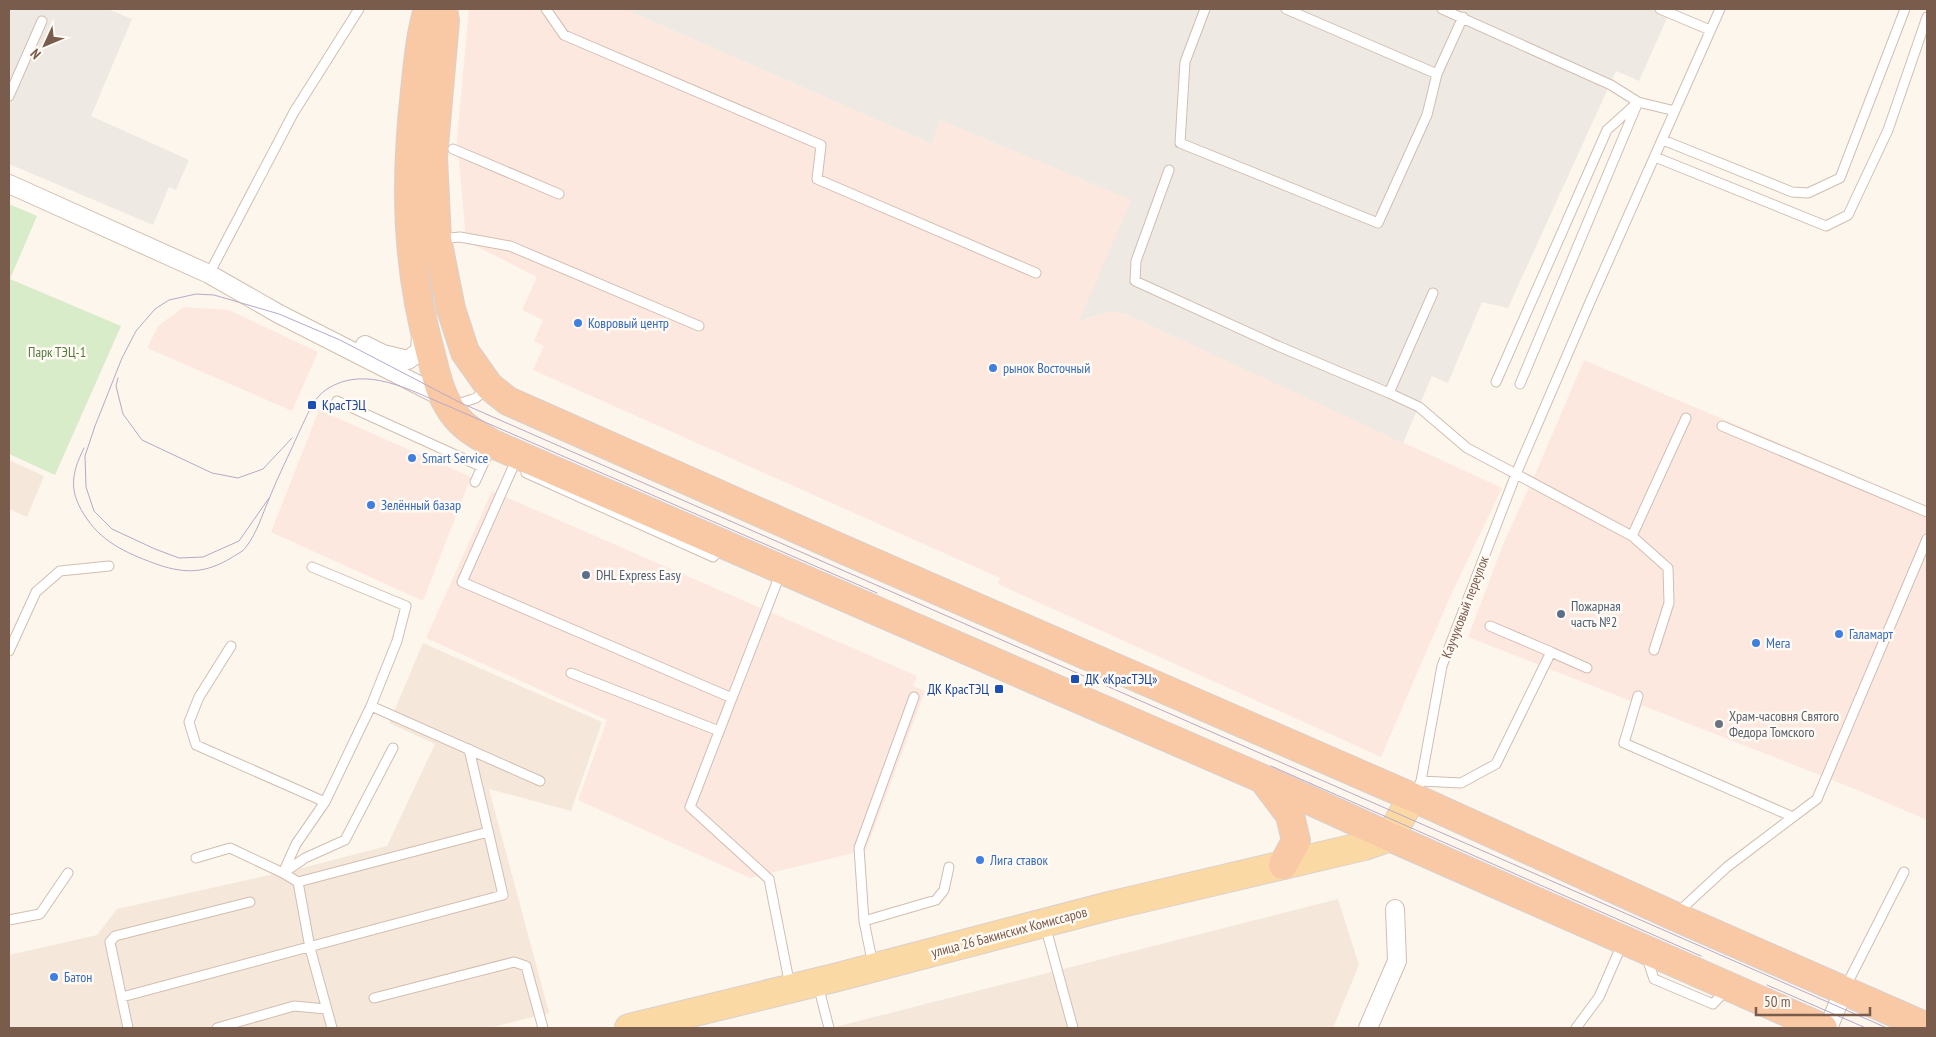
<svg xmlns="http://www.w3.org/2000/svg" width="1936" height="1037" viewBox="0 0 1936 1037" font-family="'PT Sans Narrow',sans-serif">
  <style>
    .residential { fill: #f5e8da }
    .commercial { fill: #fde8e0 }
    .industrial { fill: #efe9e4 }
    .green { fill: #d8ecc9 }
    .lines { fill: none; stroke-linecap: round; stroke-linejoin: round }
    .service-casing { stroke: #d1beb0; stroke-width: 11 }
    .minor-casing { stroke: #d1beb0; stroke-width: 20 }
    .primary-casing { stroke: #dad1cd; stroke-width: 30 }
    .trunk-casing { stroke: #dad1cd; stroke-width: 30 }
    .service { stroke: #fff; stroke-width: 9 }
    .minor { stroke: #fff; stroke-width: 18 }
    .primary { stroke: #fbd9a5; stroke-width: 28 }
    .trunk { stroke: #f9c8a4; stroke-width: 28 }
    .tram { stroke: #b9a8c9; stroke-width: 1 }
    .shop-dot { fill: #3f7fe0; stroke: #fffaf3; stroke-width: 2 }
    .transit-dot { fill: #1a4fb4; stroke: #fffaf3; stroke-width: 2 }
    .service-dot { fill: #5c6f8a; stroke: #fffaf3; stroke-width: 2 }
    .worship-dot { fill: #6b7280; stroke: #fffaf3; stroke-width: 2 }
    .labels { text-anchor: middle; stroke-width: 5; stroke-linejoin: round; paint-order: stroke }
    .shop-label { font-size: 14px; fill: #366cbe; stroke: #fffaf3; text-anchor: start }
    .park-label { font-size: 14px; fill: #537a41; stroke: #fffaf3 }
    .transit-label { font-size: 14px; fill: #164399; stroke: #fffaf3; text-anchor: start }
    .service-label { font-size: 14px; fill: #4e5e75; stroke: #fffaf3; text-anchor: start }
    .street-label { font-size: 14px; fill: #7a5c4d; stroke: #fffaf3 }
    .worship-label { font-size: 14px; fill: #5b616d; stroke: #fffaf3; text-anchor: start }
  </style>
  <rect width="100%" height="100%" fill="#fdf6ec"/>
  <path class="residential" d="M9 460 44 476 27 517 9 509Z
    M423 643 602 722 571 811 489 789 549 1013 489 1028H9V955L97 935 117 909 306 867 387 846 435 744 389 723Z
    M1338 899 1359 965 1333 1028H831Z"/>
  <path class="commercial" d="M469 9H624L932 144 940 120 1132 200 1080 321 1112 311 1128 315 1502 488 1450 597 1381 757 998 584 1000 578 533 370 544 346 534 341 543 320 522 310 537 277 466 241 457 138Z
    M184 307 229 310 318 352 292 411 147 348 159 325Z
    M1584 360 1927 506V820L1850 787 1468 637 1504 542 1537 470Z
    M319 410 471 477 423 601 271 532Z
    M492 491 917 676 913 686 925 691 866 850 750 878 578 800 607 720 426 638Z"/>
  <path class="industrial" d="M9 9H108L132 19 91 116 189 160 176 190 169 187 153 225 9 164Z
    M624 9H1671L1639 81 1616 71 1508 308 1482 302 1448 383 1432 376 1403 443 1128 315 1112 311 1079 321 1131 200 940 120 932 144Z"/>
  <path class="green" d="M9 204 37 216 10 279 121 326 55 475 9 454Z"/>
  <g class="lines">
    <defs>
      <path id="service" d="M546 9 564 35 821 145 817 179 1036 273
        M1205 9 1185 62 1180 143 1378 223 1427 115 1437 74
        M1286 9 1437 74 1463 17
        M1442 9 1611 85 1638 102 1520 384
        M1660 9 1710 30
        M9 96 42 21
        M1663 140 1792 192 1808 193 1840 178 1905 9
        M453 149 559 194
        M1655 157 1826 226 1848 215 1888 130 1927 17
        M1169 170 1136 261 1135 281 1278 346 1389 393 1419 407 1467 448 1516 474 1442 666 1421 781 1414 795
        M439 239 460 237 510 246 699 326
        M209 274 294 112 359 9
        M1496 382 1607 130 1638 102 1675 111
        M1389 393 1433 293
        M337 401 482 467
        M461 403 476 398 487 388
        M1722 426 1927 512
        M513 467 462 582 732 698 690 807 769 879 790 986
        M526 473 713 557 721 548
        M475 482 491 447
        M1632 536 1686 418
        M231 646 199 697 189 722 196 745 325 802
        M1654 650 1669 603 1668 568 1632 536 1516 474 1590 302 1720 9
        M9 651 36 592 60 571 109 566
        M1551 652 1587 668
        M571 673 719 731
        M1638 696 1624 743 1793 817
        M732 698 781 572
        M371 706 540 781
        M1421 781 1461 783 1496 764 1551 652 1490 626
        M196 858 230 848 283 873 298 882 310 948 332 1028
        M283 873 296 844 325 802 371 706 397 641 406 606 312 567
        M283 873 305 858 345 840 393 748
        M298 882 488 832
        M1676 914 1727 867 1817 799 1927 539
        M9 920 40 914 68 873
        M864 921 859 848 914 697
        M1045 925 1073 1028
        M1646 955 1654 979 1713 1004 1727 989
        M873 965 864 921 936 900 944 890 949 867
        M818 985 829 1028
        M1845 988 1904 872
        M122 997 503 895 469 749
        M374 998 514 962 526 966 543 1028
        M128 1028 110 942 115 936 250 902
        M217 1028 294 1006 326 1009
        M1576 1028 1599 997 1623 942"/>
      <path id="minor" d="M9 184 209 274 279 314 448 400
        M365 345 383 354 408 360 420 351 421 334
        M1368 1028 1397 961 1395 909
        M1828 1028 1844 990"/>
      <path id="primary" d="M629 1028 834 978 1109 906 1364 846 1390 837 1412 797"/>
      <path id="trunk" d="M428 9C420 36 418 63 415 91 405 180 406 264 430 351 435 369 438 389 448 405 459 425 474 433 493 444L1263 779 1390 837 1823 1028
        M443 9 445 21 433 157 437 239 451 309 465 352 489 386 508 401 840 548 1412 797 1674 916 1927 1027
        M1265 782 1290 815 1296 841 1283 865"/>
    </defs>
    <use href="#service" class="service-casing"/>
    <use href="#minor" class="minor-casing"/>
    <use href="#primary" class="primary-casing"/>
    <use href="#trunk" class="trunk-casing"/>
    <use href="#service" class="service"/>
    <use href="#minor" class="minor"/>
    <use href="#primary" class="primary"/>
    <use href="#trunk" class="trunk"/>
    <path class="tram" d="M118 378 116 386 123 414 142 440 212 473 238 478 263 469 292 438
      M84 448C70 476 69 493 87 519 104 544 131 555 159 565 186 574 206 573 231 558 235 555 243 552 246 547 257 533 262 515 269 499 278 476 290 453 300 430 307 416 313 398 327 389 366 364 411 391 448 406L877 593
      M269 498 239 541 203 557 179 558 155 549 112 529 94 511 86 487 85 456 95 426 122 358 136 331 155 309 169 300 196 294 214 295 279 314 340 340 461 403 1887 1028
      M1271 766 1701 956
      M1767 985 1866 1028"/>
  </g>
  <g class="shop-dot">
    <circle cx="578" cy="323" r="5"/>
    <circle cx="993" cy="368" r="5"/>
    <circle cx="412" cy="458" r="5"/>
    <circle cx="371" cy="505" r="5"/>
    <circle cx="1839" cy="634" r="5"/>
    <circle cx="1756" cy="643" r="5"/>
    <circle cx="980" cy="860" r="5"/>
    <circle cx="54" cy="977" r="5"/>
  </g>
  <g class="transit-dot">
    <rect x="307" y="400" width="10" height="10" rx="2.5"/>
    <rect x="1070" y="674" width="10" height="10" rx="2.5"/>
    <rect x="994" y="684" width="10" height="10" rx="2.5"/>
  </g>
  <g class="service-dot">
    <circle cx="586" cy="575" r="5"/>
    <circle cx="1561" cy="614" r="5"/>
  </g>
  <circle class="worship-dot" cx="1719" cy="724" r="5"/>
  <g class="labels">
    <g class="shop-label">
      <text x="588" y="328">Ковровый центр</text>
      <text x="1003" y="373">рынок Восточный</text>
      <text x="422" y="463">Smart Service</text>
      <text x="381" y="510">Зелённый базар</text>
      <text x="1849" y="639">Галамарт</text>
      <text x="1766" y="648">Мега</text>
      <text x="990" y="865">Лига ставок</text>
      <text x="64" y="982">Батон</text>
    </g>
    <g class="park-label">
      <text x="57" y="357">Парк ТЭЦ-1</text>
    </g>
    <g class="transit-label">
      <text x="322" y="410">КрасТЭЦ</text>
      <text x="1085" y="684">ДК «КрасТЭЦ»</text>
      <text x="989" y="694" text-anchor="end">ДК КрасТЭЦ</text>
    </g>
    <g class="service-label">
      <text x="596" y="580">DHL Express Easy</text>
      <text x="1571" y="611">Пожарная<tspan x="1571" dy="16">часть №2</tspan></text>
    </g>
    <g class="street-label">
      <text transform="translate(1465 607) rotate(-69)" y="5">Каучуковый переулок</text>
      <text transform="translate(1009 932) rotate(-15)" y="5">улица 26 Бакинских Комиссаров</text>
    </g>
    <g class="worship-label">
      <text x="1729" y="721">Храм-часовня Святого<tspan x="1729" dy="16">Федора Томского</tspan></text>
    </g>
  </g>
  <rect width="1936" height="1037" fill="none" stroke="#7a5c4d" stroke-width="20"/>
  <g transform="translate(45 45) rotate(226)" stroke="#fffaf3" stroke-width="4" paint-order="stroke">
  <path d="M0-4L9 19L0 12L-9 19Z" fill="#7a5c4d"/>
  <text y="-8" font-size="14" font-weight="bold" text-anchor="middle" fill="#7a5c4d">N</text>
  </g>
  <path d="M1756 1007v8h114v-8" fill="none" stroke="#7a5c4d" stroke-width="2.5"/>
  <text x="1764" y="1007" font-size="15" fill="#7a5c4d" stroke="#fffaf3" stroke-width="4" paint-order="stroke">50 m</text>
</svg>
